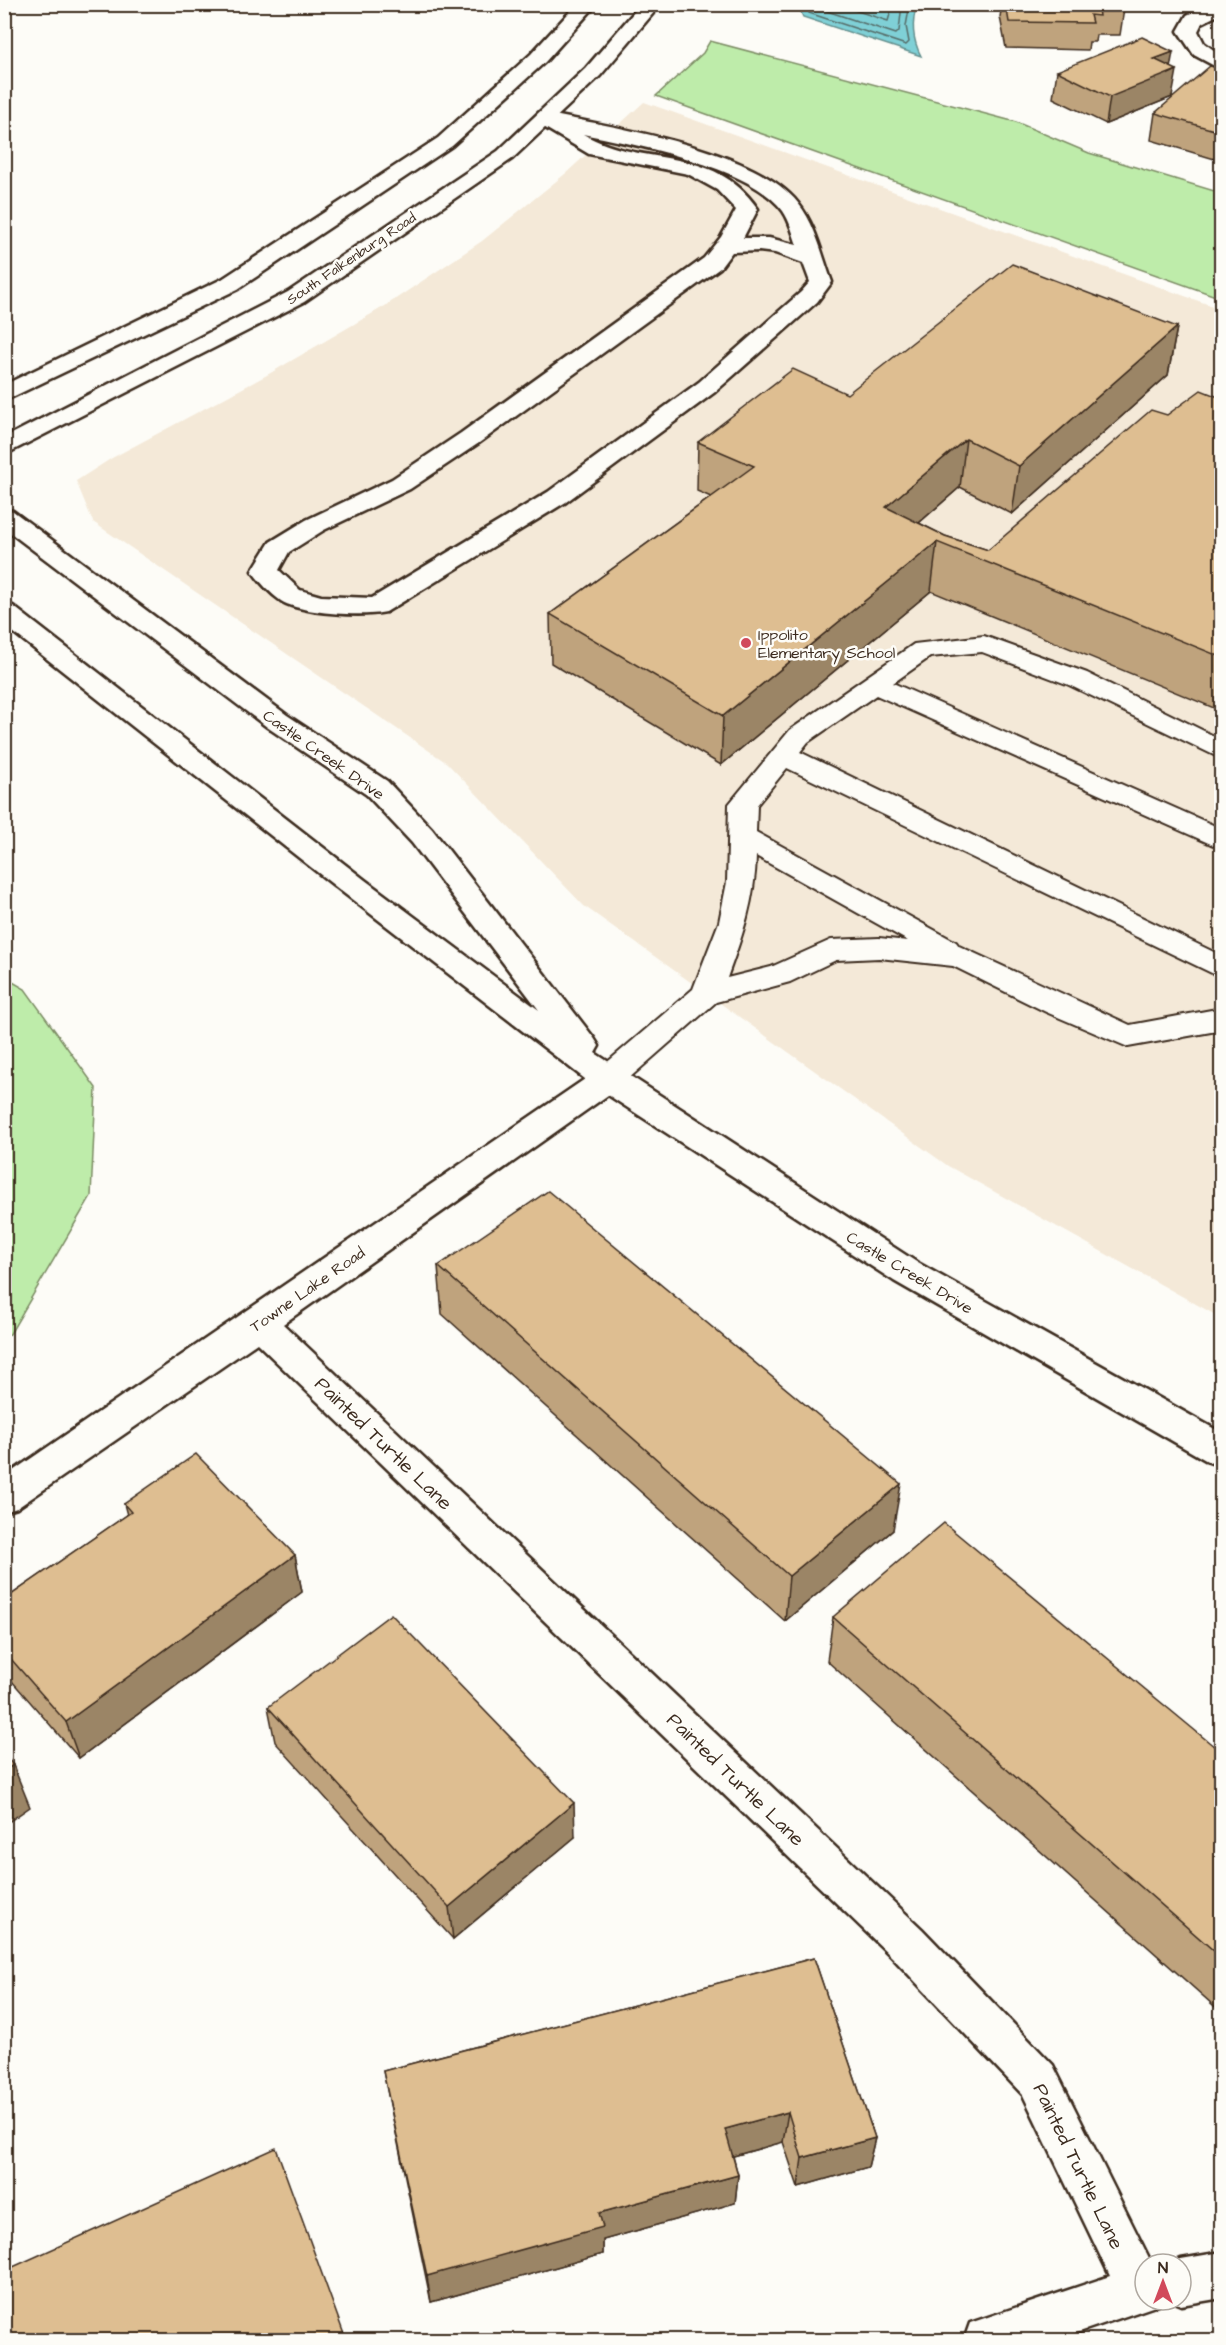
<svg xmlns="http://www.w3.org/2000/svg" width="1226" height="2345" viewBox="0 0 1226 2345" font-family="'Architects Daughter',sans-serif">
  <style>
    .built { fill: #f4e9d8 }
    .green { fill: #beecaa; stroke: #7c8b64; stroke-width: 1.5 }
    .water { fill: #7fd0d6; stroke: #648e8c; stroke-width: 1.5 }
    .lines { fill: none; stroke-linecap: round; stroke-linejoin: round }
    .shore { stroke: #566c68; stroke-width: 1.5 }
    .lane-casing { stroke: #3b2a1e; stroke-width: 4 }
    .street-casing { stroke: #3b2a1e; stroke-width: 5 }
    .secondary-casing { stroke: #3b2a1e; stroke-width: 5 }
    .lane { fill: #fdfcf7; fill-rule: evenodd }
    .street { fill: #fdfcf7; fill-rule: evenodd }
    .secondary { fill: #fdfcf7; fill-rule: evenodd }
    .wall { fill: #bfa37d; stroke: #3b2a1e; stroke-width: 1.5 }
    .shaded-wall { fill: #9b8566; stroke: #3b2a1e; stroke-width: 1.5 }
    .building { fill: #debe91; stroke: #3b2a1e; stroke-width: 1.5 }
    .poi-dot { fill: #d1495b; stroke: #fdfcf7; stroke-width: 2 }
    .labels { text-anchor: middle; stroke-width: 5; stroke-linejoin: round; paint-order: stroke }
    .far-street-label { font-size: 14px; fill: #3b2a1e; stroke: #fdfcf7 }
    .poi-label { font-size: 16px; fill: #3b2a1e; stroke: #fdfcf7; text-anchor: start }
    .street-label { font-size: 16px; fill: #3b2a1e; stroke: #fdfcf7 }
    .near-street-label { font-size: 20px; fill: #3b2a1e; stroke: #fdfcf7 }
  </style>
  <rect width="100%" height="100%" fill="#fdfcf7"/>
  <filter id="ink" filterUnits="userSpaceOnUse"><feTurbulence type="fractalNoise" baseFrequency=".0167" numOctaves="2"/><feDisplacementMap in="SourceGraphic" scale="12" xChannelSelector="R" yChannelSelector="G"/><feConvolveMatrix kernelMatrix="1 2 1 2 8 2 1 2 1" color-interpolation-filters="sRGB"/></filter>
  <g filter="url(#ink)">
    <path class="built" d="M644 102 1221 309V1318L948 1166 584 906 447 763 93 522 76 481 112 458 267 375 385 306 482 241 565 174Z"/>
    <path class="green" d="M710 41 1016 122 1089 153 1221 193V298L656 96 703 53Z
      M4 977 25 989 96 1088 91 1196 10 1334 5 1337Z"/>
    <path class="water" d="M804 4 917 5C911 23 912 39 921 56L803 17 800 10Z"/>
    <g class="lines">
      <path class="shore" d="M808 4 809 13 906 45 909 42 906 26 910 4
        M816 4 818 8 896 34 899 31 902 4
        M836 4 888 21 893 4"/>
      <defs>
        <path id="lane" d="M984 636 1087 673 1222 740V759L1069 685 982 652 930 657 893 683 1222 829V849L876 695 808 742 800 752 1222 956V978L787 768 757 805 756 832 956 942 959 946 1130 1025 1222 1008V1030L1128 1047 1046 1012 953 966 879 958 836 960 790 982 716 1002 619 1087 608 1090 597 1087 593 1079 597 1071 693 989 719 922 727 882 729 804 790 730 914 644ZM756 856 908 941 879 938 831 940 771 967 727 978C742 937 755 900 756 856Z"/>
        <path id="street" d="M1210 4H1222V13L1202 23 1198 31 1204 43 1222 56V70L1194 55 1178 31 1187 15Z
          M544 113C612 127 754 148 798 203 816 225 822 256 832 282L817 302 715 392 566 502 386 612C363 617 302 614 281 601 271 594 259 581 252 571L270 542 306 520 392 479 461 433 704 258 721 237 736 210 717 190 688 174 589 154 537 123 534 119 537 115ZM583 134C636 145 750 166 783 211 790 221 793 234 797 245L769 238H743L758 209C712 142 643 169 583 134ZM759 251 775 253 803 263 810 282 801 292 699 382 548 492 372 598 321 596 300 590 279 570 289 552 324 530 410 489 479 443 720 268 732 252Z
          M4 509 13 511 287 715 387 781 432 829 594 1038 599 1046 595 1053 918 1263 1222 1433V1466L1209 1462 894 1281 608 1095 283 1324 922 1929 1053 2065 1152 2264H1145V2300H1163L1161 2304 1056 2340H964L970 2323 1110 2276 1023 2095 892 1957 257 1343 17 1508 4 1512V1477L585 1079 345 894 4 625V604L13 606 365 880 539 1010 412 843 367 795 267 727 4 528Z
          M1222 2252V2298L1181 2305 1169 2300H1181V2264H1169L1181 2259Z"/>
        <path id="secondary" d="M577 4H597L545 62 452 146 238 289 4 401V385L222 279 438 138 531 54Z
          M641 4H661L600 76 512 159 304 302 4 455V438L288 292 498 151 586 68Z"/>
      </defs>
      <use href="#lane" class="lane-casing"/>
      <use href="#street" class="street-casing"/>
      <use href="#secondary" class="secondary-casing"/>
      <use href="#lane" class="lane"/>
      <use href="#street" class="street"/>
      <use href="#secondary" class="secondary"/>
    </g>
    <path class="wall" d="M1002 4H1129L1124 9 1120 35H1096L1095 42H1089L1088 50 1006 48 1000 17Z
      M1170 67 1172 97 1106 124 1053 98 1057 71Z
      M1221 69V161L1151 140 1155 113Z
      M1177 327 1168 375 1012 514 960 487 919 523 945 536 988 550 1167 415 1221 398V711L931 591 721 765 551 663 550 614 711 497 697 491 698 442 847 394Z
      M438 1266 893 1530 785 1621 442 1314Z
      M124 1504 295 1555 302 1592 79 1758 4 1672V1600L127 1515Z
      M833 1617 1221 1752V2012L827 1661Z
      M268 1707 575 1837 453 1939 275 1742Z
      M814 1958 875 2138 868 2167 798 2187 783 2142 733 2156 738 2175 735 2203 603 2240V2254L431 2302 383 2071Z"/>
    <path class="shaded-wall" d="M1173 52 1169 74 1177 70 1172 97 1106 124 1110 97 1154 59Z
      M1177 327 1168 375 1012 514 1019 466Z
      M966 439 960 487 881 556 886 507Z
      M937 542 931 591 721 765 723 716Z
      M901 1484 893 1530 785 1621 789 1576Z
      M295 1555 302 1592 79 1758 66 1722Z
      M13 1765 30 1807 4 1825V1771Z
      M574 1803 575 1837 453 1939 449 1907Z
      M788 2112 783 2142 723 2159 725 2129Z
      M875 2138 868 2167 798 2187 802 2158Z
      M738 2175 735 2203 603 2240V2254L431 2302 427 2276 599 2213Z"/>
    <path class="building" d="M1006 4H1123L1124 9H1098L1099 16 1090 15 1092 23 1009 22Z
      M1142 37 1173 52 1154 59 1177 70 1110 97 1057 71Z
      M1210 66 1221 69V132L1155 113Z
      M1012 264 1177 327 1019 466 966 439 886 507 945 536 988 550 1151 410 1167 415 1201 390 1221 398V657L937 542 723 716 550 614 754 466 698 442 793 369 847 394Z
      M548 1191 901 1484 789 1576 438 1266Z
      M196 1454 295 1555 66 1722 4 1651V1600L131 1512 124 1504Z
      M944 1523 1221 1752V1957L833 1617Z
      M391 1614 574 1803 449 1907 268 1707Z
      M4 1754 13 1765 4 1771Z
      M814 1958 875 2138 802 2158 788 2112 725 2129 738 2175 599 2213 603 2227 427 2276 383 2071Z
      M276 2148 345 2337 338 2340H4V2271Z"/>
  </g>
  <circle class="poi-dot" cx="746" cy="643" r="6"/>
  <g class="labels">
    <g class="far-street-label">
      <text transform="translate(351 258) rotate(-34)" y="5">South Falkenburg Road</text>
    </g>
    <g class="poi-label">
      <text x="758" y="640">Ippolito<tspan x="758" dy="18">Elementary School</tspan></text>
    </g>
    <g class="street-label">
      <text transform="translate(324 754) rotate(35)" y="6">Castle Creek Drive</text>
      <text transform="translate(910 1272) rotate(31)" y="6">Castle Creek Drive</text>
      <text transform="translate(307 1289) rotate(-35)" y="6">Towne Lake Road</text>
    </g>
    <g class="near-street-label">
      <text transform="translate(384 1443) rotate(44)" y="7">Painted Turtle Lane</text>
      <text transform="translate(736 1779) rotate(44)" y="7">Painted Turtle Lane</text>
      <text transform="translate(1079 2166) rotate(64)" y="7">Painted Turtle Lane</text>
    </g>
  </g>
  <rect width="1226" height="2345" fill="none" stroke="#fdfcf7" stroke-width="24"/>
  <rect x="12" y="12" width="1202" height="2321" fill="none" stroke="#3b2a1e" stroke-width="2" filter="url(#ink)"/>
  <g transform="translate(1163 2282)"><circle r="28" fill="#fdfcf7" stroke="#afa8a0" stroke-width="1.5"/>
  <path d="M0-4.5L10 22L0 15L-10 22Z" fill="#d1495b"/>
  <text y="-9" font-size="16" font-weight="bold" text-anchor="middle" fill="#3b2a1e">N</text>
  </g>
</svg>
